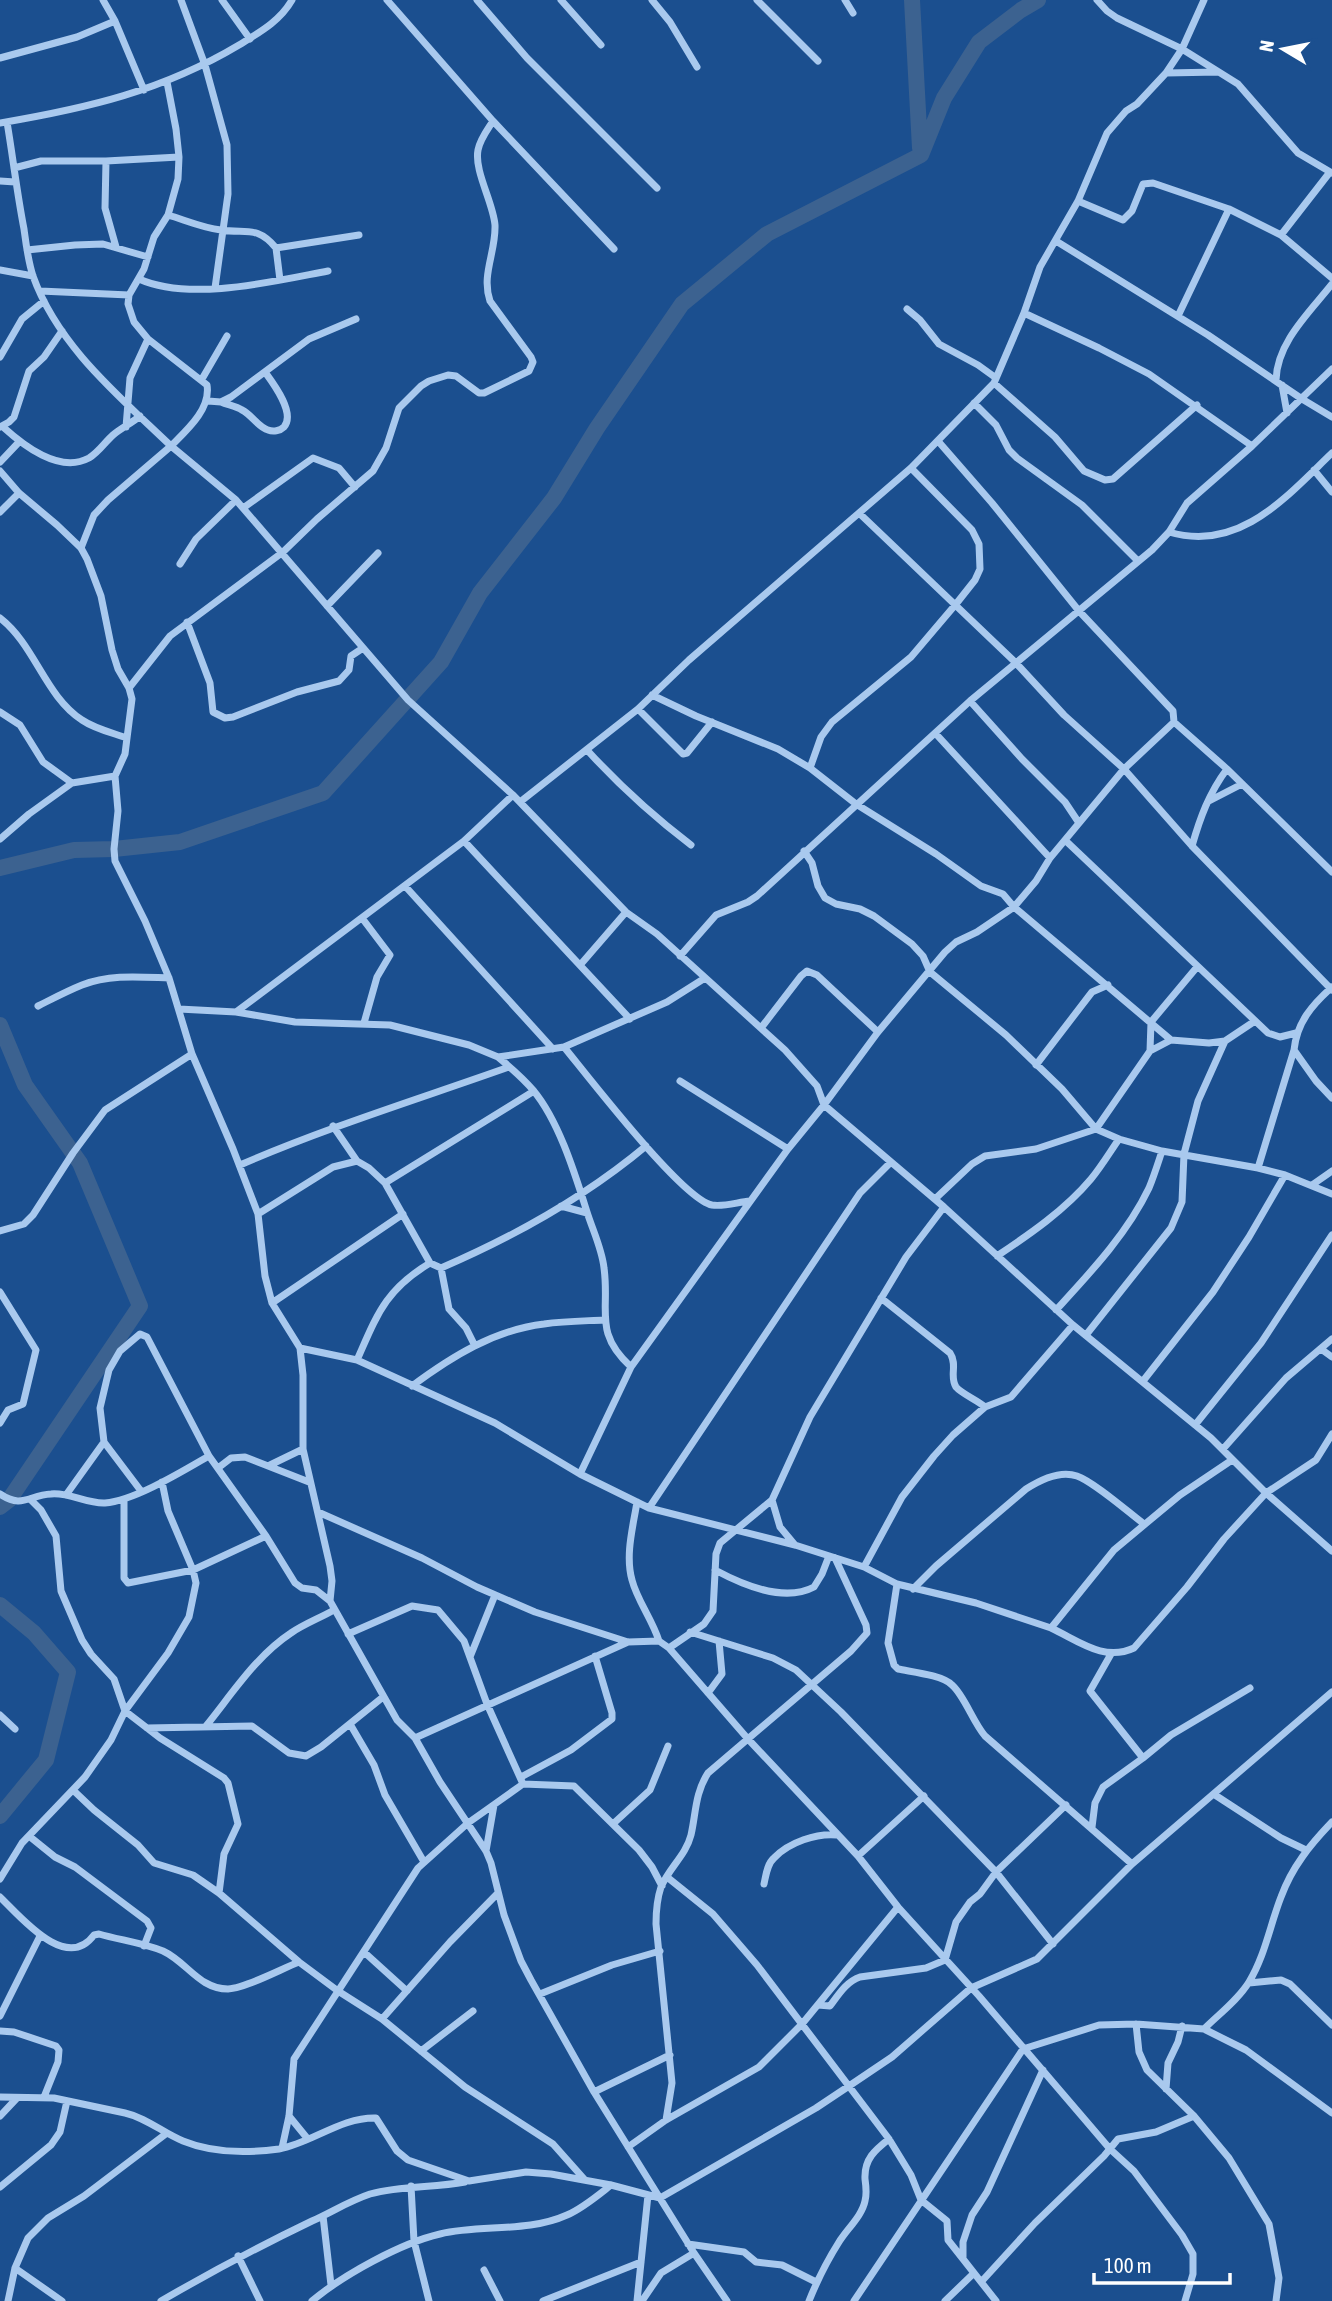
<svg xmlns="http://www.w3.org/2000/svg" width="1332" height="2301" viewBox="0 0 1332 2301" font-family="'Asap Condensed',sans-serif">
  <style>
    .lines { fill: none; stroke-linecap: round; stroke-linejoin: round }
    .river { stroke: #3c6290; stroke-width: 16 }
    .minor { stroke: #a9c9ee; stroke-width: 7 }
  </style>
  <rect width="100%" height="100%" fill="#1b4f8f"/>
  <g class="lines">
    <path class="river" d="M912 0 920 148
      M0 868 74 850 114 849 180 842 323 793 441 662 480 593 554 498 597 428 682 304 767 234 921 155 944 98 979 42 1021 10 1038 0
      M0 1025 25 1085 80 1163 140 1306 9 1500 0 1507
      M0 1605 34 1633 68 1672 46 1760 0 1816"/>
    <path class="minor" d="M103 0 115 21
      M181 0 205 65 227 145 228 194 215 288
      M222 0 250 39
      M387 0 493 121 614 249
      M477 0 527 58 657 188
      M561 0 601 45
      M652 0 670 22 697 67
      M757 0 818 61
      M845 0 853 13
      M1097 0 1107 11 1117 18 1182 49 1238 84 1298 153 1332 173
      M0 58 77 37 115 21 144 90
      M1166 73 1218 72
      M7 122C13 158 17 193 24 229 26 244 28 261 33 276 58 346 119 396 171 446 187 430 211 409 207 385L148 339 134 322 128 304 129 295 144 269 154 237 168 215 178 179 179 157 176 129 167 82
      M0 123C88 108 162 91 239 45 260 32 280 21 292 0
      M106 161 105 208 116 247
      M14 168 41 161H106L179 157
      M0 181 15 182
      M1078 201 1123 220 1132 211 1143 184 1153 183 1229 209 1281 235 1332 278
      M168 215C185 220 203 228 221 230 246 234 257 225 276 248
      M1281 235 1330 172
      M1056 241 1208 335 1302 399 1332 417
      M27 250 75 245 103 244 148 257
      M0 270 33 276
      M139 279C190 302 275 281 328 271
      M280 280 276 248 359 235
      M40 291 129 295
      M907 309 920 320 939 344 978 365 996 378
      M1024 313 1099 348 1149 374 1252 446
      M1178 316 1229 209
      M0 357 22 319 44 301
      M202 379 227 336
      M1276 380C1277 342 1310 312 1332 284
      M994 383 1055 437 1084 471 1105 480 1113 479 1197 405
      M1282 385 1287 413
      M208 401 221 402 231 397 309 339 356 319
      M221 402C228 405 236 406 242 410 252 415 258 427 268 430 273 432 280 431 284 427 296 413 273 383 265 372
      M974 403 996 425 1009 450 1017 458 1082 505 1137 560
      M2 426C23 445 59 474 89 458 99 452 105 442 113 435 121 428 132 423 140 416
      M0 427 9 422 14 417 29 371 44 357 62 331
      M126 427 130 378 148 339
      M0 462 19 442
      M1314 470 1332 492
      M0 471 19 493 57 525 81 548 87 559 101 596 112 650 118 669 129 688 132 699 127 738 125 754 115 776 118 811 114 849 115 861 145 921 169 978 192 1054 233 1149 258 1214 265 1276 272 1303 300 1348 303 1375V1449L330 1566 332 1581 330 1601 397 1720 415 1738 440 1782 486 1851 491 1863 504 1915 521 1961 531 1980 594 2092 694 2253 727 2301
      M243 508 313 458 339 468 355 487
      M0 512 19 493
      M859 513 1015 662 1064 715 1124 769 1192 846 1332 990
      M1169 532C1239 553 1286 497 1332 453
      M81 548 94 515 108 500 171 446 236 500 408 700 513 795 626 912 657 934 785 1050 817 1086 824 1105 944 1207 1073 1325 1211 1438 1266 1493 1332 1551
      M180 564 196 539 236 500
      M327 606 378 553
      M0 618C35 645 45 696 82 720 95 729 113 733 127 738
      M187 622 210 683 213 712 225 718 233 717 297 692 339 681 349 670 351 656 363 648
      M129 688 170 636 283 552 317 519 373 471 386 448 399 408 421 386 429 381 448 375 456 376 479 393H484L529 371 533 362 531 357 490 301C481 275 496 252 495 225 493 202 474 171 478 150 480 139 488 129 493 121
      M652 695 696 716 778 749 810 768 856 804 936 854 981 886 1003 894 1014 907 1171 1040
      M970 701 1022 759 1065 802 1079 823
      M638 709 683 754 687 753 712 722
      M0 712 20 725 43 762 72 783
      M1174 722 1227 769 1332 872
      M936 734 1050 858
      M587 750C619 785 653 816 691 845
      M810 768 821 737 832 722 911 657 956 604 975 580 980 569 979 544 972 530 911 468
      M1209 801 1242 784
      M520 802 638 709 689 660 911 468 994 383 1024 313 1040 267 1078 201 1107 133 1126 111 1137 104 1166 73 1182 49 1204 0
      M0 839 29 814 72 783 115 776
      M464 841 630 1019
      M1066 841 1268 1033 1280 1037 1296 1033
      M1192 846C1200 818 1209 793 1227 769
      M804 851 812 863 818 886 825 898 836 904 860 909 874 916 912 944 923 956 930 972 1006 1035 1062 1089 1096 1129 1119 1139 1162 1151 1258 1168 1285 1175 1332 1194
      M405 886 553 1049
      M362 918 390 955 377 977 364 1023
      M680 956 716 915 748 902 757 896 970 701 1152 550 1169 532 1187 503 1252 446 1332 369
      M581 964 626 912
      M1332 987C1312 1005 1297 1022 1294 1050L1316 1081 1332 1098
      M38 1006C52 999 67 991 82 985 110 974 140 977 169 978
      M179 1009 236 1012 464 841 513 795
      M236 1012 295 1022 390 1025 469 1045 498 1057 564 1047 667 1002 705 978
      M761 1028 801 976 807 971 817 975 878 1032
      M564 1047C587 1075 682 1199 712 1205 724 1207 738 1202 750 1201
      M1150 1051 1151 1022 1197 967
      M498 1057C510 1067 523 1078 533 1090 559 1121 575 1174 587 1212 593 1231 602 1249 604 1268 610 1311 593 1332 631 1367
      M1036 1065 1092 992 1108 985
      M680 1081 788 1149
      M333 1126 357 1161 369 1168 385 1183 430 1263 441 1268C513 1237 585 1197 646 1146
      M240 1165C328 1127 419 1099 509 1067
      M1258 1168 1294 1050
      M385 1183 534 1091
      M1312 1185 1332 1171
      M935 1199 972 1164 985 1156 1036 1149 1096 1129 1150 1051 1171 1040 1209 1043 1225 1041 1255 1021
      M561 1206 587 1213
      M258 1214 333 1167 357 1161
      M0 1231 24 1224 33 1215 73 1153 105 1110 192 1054
      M997 1256C1030 1234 1065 1210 1091 1179 1101 1167 1110 1152 1119 1139
      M441 1268 449 1309 466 1328 474 1344
      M0 1292 36 1350 23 1404 8 1410 0 1423
      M881 1298 950 1353C958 1365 949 1376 956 1387 962 1394 977 1400 985 1407
      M272 1303 403 1214
      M1056 1310C1090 1273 1127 1234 1149 1188 1154 1176 1158 1163 1162 1151
      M1086 1335 1171 1228 1182 1202 1184 1154 1198 1101 1225 1041
      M300 1348 357 1360 495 1423 580 1474 649 1508 795 1545 864 1567 897 1584 976 1603 1051 1628 1114 1550 1180 1495 1232 1460
      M1321 1349 1332 1357
      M357 1360C377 1315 385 1290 430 1263
      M1143 1381 1213 1292 1249 1237 1285 1175
      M412 1386C451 1357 494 1330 544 1324 564 1321 584 1321 604 1320
      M1195 1425 1261 1343 1332 1235
      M1223 1449 1286 1378 1332 1339
      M270 1465 303 1449
      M218 1468 231 1458 245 1457 309 1482
      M580 1474 631 1367 788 1149 824 1105 878 1032 945 952 956 942 977 932 1014 907 1036 881 1050 858 1124 769 1174 722 1173 711 1079 611 992 503 938 441
      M141 1491 104 1442 100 1408 109 1370 120 1351 140 1334 147 1337 209 1456 266 1536 295 1583 302 1588 316 1590 330 1601
      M0 1494C22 1509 29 1495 51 1494 69 1492 87 1504 105 1503 134 1501 183 1471 209 1456
      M66 1495 104 1442
      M30 1499 41 1510 56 1536 61 1591 82 1640 91 1654 114 1679 125 1711 160 1738 224 1778 228 1783 238 1824 224 1854 219 1893
      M124 1499V1578L128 1583 193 1570 266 1536
      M772 1500 780 1527 795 1545
      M637 1502C633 1527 625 1555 632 1580 637 1600 652 1619 659 1641
      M649 1508 860 1193 891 1162
      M318 1512 422 1558 477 1587 535 1612 628 1642 659 1641 669 1648 748 1739 858 1856 898 1907 979 1996 1110 2149 1134 2171 1182 2235 1193 2254V2274L1185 2301
      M864 1567 902 1497 934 1456 953 1435 985 1407 1011 1397 1073 1325
      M715 1570C743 1585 784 1603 814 1587L822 1574 829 1556
      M897 1584 888 1643 894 1665 898 1669C912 1672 942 1675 952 1685 964 1695 973 1722 985 1736L1132 1864
      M913 1589 936 1566 1026 1489C1040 1480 1060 1470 1077 1476 1094 1482 1128 1512 1144 1524
      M1051 1628C1079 1641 1104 1662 1134 1648L1187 1587 1224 1539 1266 1493 1316 1460 1332 1434
      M690 1632 773 1658 796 1670 841 1712 996 1872 1053 1944
      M348 1634 412 1606 438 1610 464 1641 487 1704 523 1784
      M669 1648 704 1624 713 1611 716 1554 720 1543 772 1500 810 1417 906 1257 944 1207
      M470 1657 495 1595
      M708 1693 722 1674 719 1641
      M0 1715 15 1729
      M350 1724 374 1765 385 1795 424 1862
      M206 1726C232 1694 256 1656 291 1633 304 1624 320 1618 334 1610
      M147 1728 252 1726 289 1753 306 1756 321 1747 383 1697
      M415 1738 628 1642
      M1143 1758 1171 1735 1250 1688
      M521 1777 571 1750 612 1719V1713L595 1656
      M73 1790 94 1810 138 1845 154 1863 193 1875 219 1893 299 1962 338 1991 382 2019 465 2087 553 2144 585 2180
      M1215 1795 1281 1838 1306 1850
      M614 1823 650 1790 668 1746
      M1092 1827 1095 1803 1103 1787 1143 1758 1090 1691 1111 1654
      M29 1836 55 1857 75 1867 147 1921 151 1928 144 1946
      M486 1851 494 1805
      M858 1856 924 1796
      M667 1877 713 1914 757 1965 889 2139 911 2175 921 2200 947 2221 948 2240 963 2259
      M0 1879 22 1843 85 1777 111 1740 125 1711 168 1653 189 1617 196 1583 193 1570 168 1511 162 1482
      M764 1884C766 1875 767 1864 774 1858 789 1842 817 1833 837 1835
      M0 1897C20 1916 66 1973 94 1935L99 1934C120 1940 143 1943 163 1951 187 1962 199 1989 228 1989 246 1988 281 1969 299 1962
      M364 1952 407 1991
      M1249 1983 1281 1980 1290 1984 1332 2025
      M540 1994 612 1965 660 1951
      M818 2005 830 2006C839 1994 846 1982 860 1977L926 1968 945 1960 956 1922 970 1902 980 1894 996 1872 1066 1805
      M0 2016 40 1936
      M382 2019 450 1942 497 1894
      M1136 2024 1139 2052 1147 2070 1194 2116 1229 2158 1269 2224 1279 2278 1276 2301
      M1204 2029C1219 2014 1238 2000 1249 1982 1265 1956 1270 1925 1281 1897 1292 1867 1310 1845 1332 1822
      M0 2031 14 2032 56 2046 59 2050 58 2062 44 2097
      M421 2051 473 2011
      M1166 2089 1168 2063 1178 2042 1182 2026
      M594 2092 670 2055
      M0 2097 54 2098 125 2113C147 2118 163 2133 183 2141 212 2153 249 2153 279 2149 312 2143 341 2117 376 2118L397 2151 408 2160 469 2181 526 2172 551 2174 611 2185 660 2198 816 2108 849 2086 892 2057 971 1988 1037 1959 1132 1864 1332 1692
      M0 2116 17 2098
      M289 2116 307 2138
      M666 2120 672 2083 656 1924C656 1911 657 1899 661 1887 669 1868 686 1855 691 1835 696 1813 695 1793 708 1773L851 1651 867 1633 866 1625 835 1558
      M628 2147 666 2120 759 2067 802 2024 898 1907
      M282 2148 289 2116 294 2059 418 1868 468 1823 523 1784 574 1786 639 1850 652 1867 662 1886
      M411 2186 414 2241 429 2301
      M0 2187 51 2145 60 2132 67 2101
      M323 2216 331 2285
      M688 2244 744 2252 756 2262 782 2265 816 2282
      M238 2256 260 2301
      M15 2268 62 2301
      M484 2270 500 2301
      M982 2281 1035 2223 1104 2156 1118 2139 1156 2132 1194 2116
      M8 2301 15 2268 28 2238 48 2218 84 2196 167 2133
      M161 2301C211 2272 260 2246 312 2221 332 2212 349 2201 370 2194 402 2185 433 2188 465 2182
      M312 2301C343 2275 401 2243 440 2234 481 2224 527 2233 567 2215 583 2208 597 2196 611 2185
      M543 2301 641 2262
      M637 2301 648 2195
      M642 2301 661 2273 694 2253
      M809 2301C817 2281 827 2261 839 2242 847 2229 862 2216 865 2201 867 2194 866 2186 865 2179 864 2159 875 2150 889 2139
      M854 2301 1023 2049 1099 2025 1136 2024 1204 2029 1246 2050 1332 2113
      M945 2301 973 2274
      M996 2301 963 2259V2242L972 2215 987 2192 1043 2070"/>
  </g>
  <g transform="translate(1283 49) rotate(280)" stroke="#1b4f8f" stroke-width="5" paint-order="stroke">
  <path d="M0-5L12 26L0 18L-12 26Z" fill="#ffffff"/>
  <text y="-10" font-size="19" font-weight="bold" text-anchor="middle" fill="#ffffff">N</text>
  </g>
  <path d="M1094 2273v10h136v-10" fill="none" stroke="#ffffff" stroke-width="3.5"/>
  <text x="1104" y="2273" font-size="21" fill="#ffffff" stroke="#1b4f8f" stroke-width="5" paint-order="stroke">100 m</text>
</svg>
